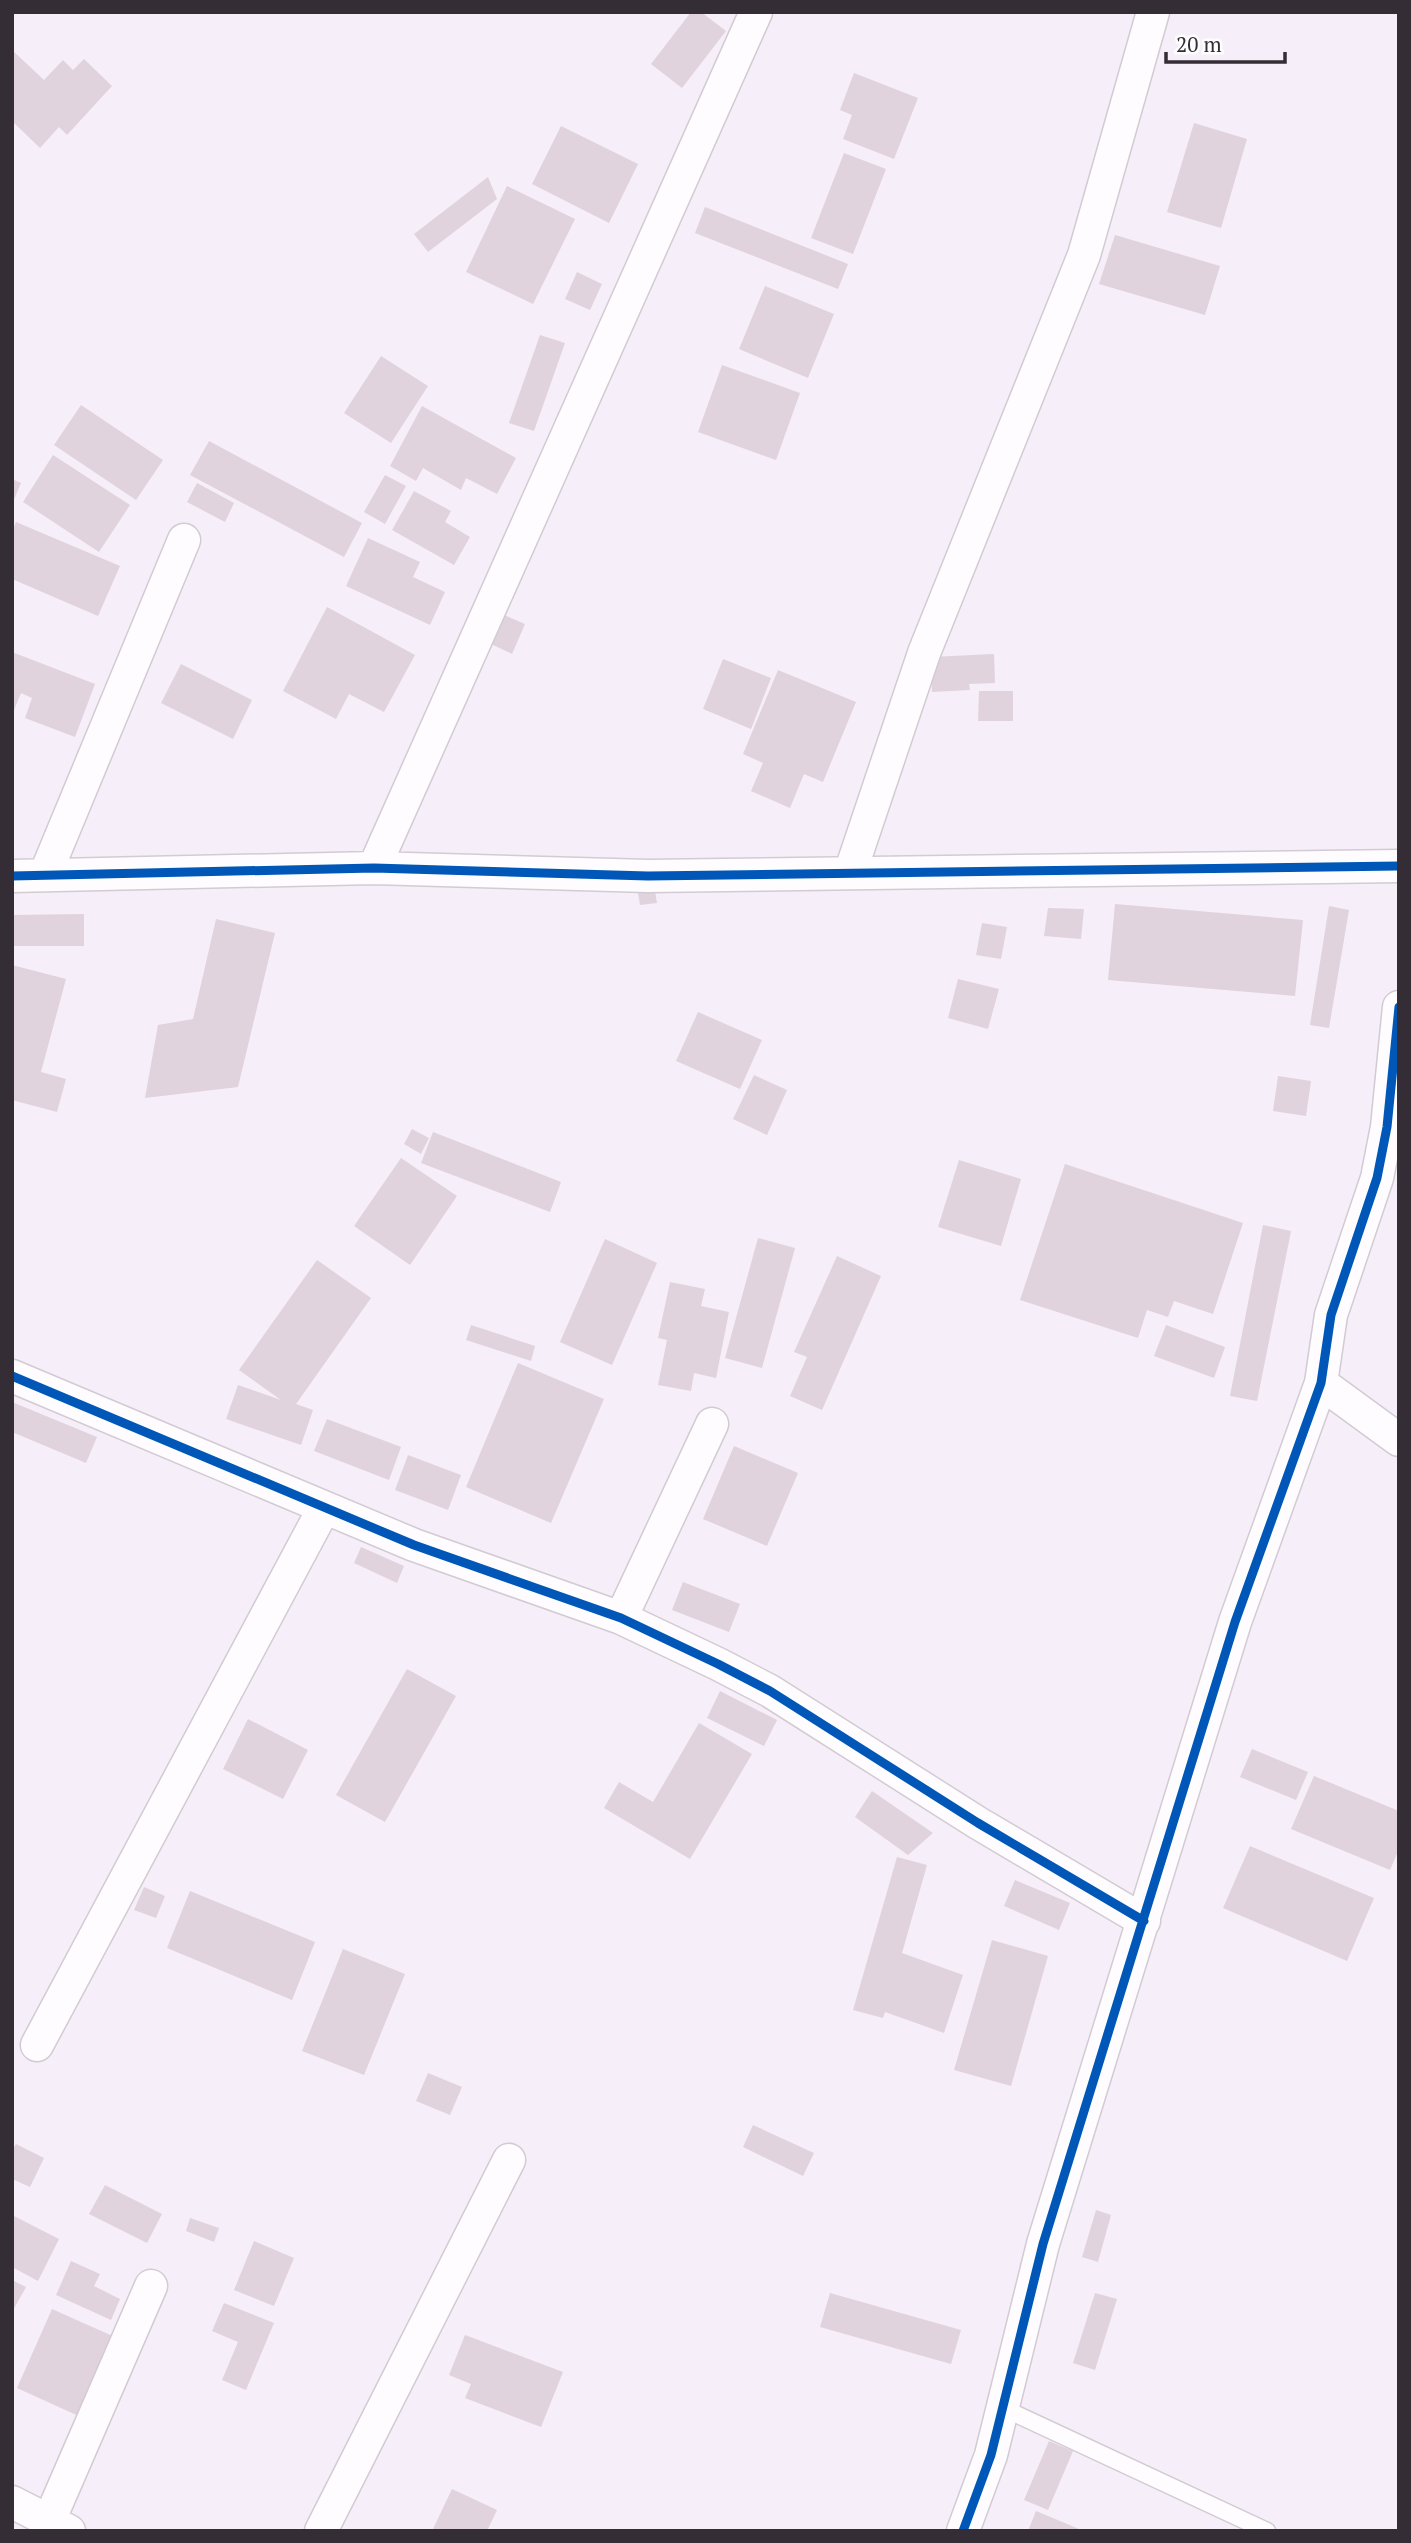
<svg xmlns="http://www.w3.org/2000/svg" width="1411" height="2543" viewBox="0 0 1411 2543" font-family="'PT Serif',serif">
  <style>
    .building { fill: #e0d3dd }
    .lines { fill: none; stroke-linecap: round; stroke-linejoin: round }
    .lane-casing { stroke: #d2cbd3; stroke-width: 19 }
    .street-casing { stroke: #d2cbd3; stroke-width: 35 }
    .lane { stroke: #fefcfe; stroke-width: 16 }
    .street { stroke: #fefcfe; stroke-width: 32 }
    .cycleway-casing { stroke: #fdfdfd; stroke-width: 13 }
    .cycleway { stroke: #0057b8; stroke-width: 9 }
  </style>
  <rect width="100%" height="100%" fill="#f6eef8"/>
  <path class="building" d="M691 12H701L726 31 682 88 651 64Z
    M12 50 44 80 63 60 73 70 84 59 112 86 67 135 59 127 40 148 12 121Z
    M854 73 918 98 894 159 843 139 852 115 840 110Z
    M1194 123 1247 139 1221 228 1167 212Z
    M561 126 638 164 609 223 532 184Z
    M844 153 886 169 853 254 811 238Z
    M488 177 497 199 428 252 414 234Z
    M507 186 575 219 533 304 466 272Z
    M705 207 848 264 838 289 695 233Z
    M1115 235 1220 266 1205 315 1099 284Z
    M577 272 602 284 590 310 565 299Z
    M765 286 834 314 808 378 739 349Z
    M540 335 565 343 534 431 509 423Z
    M381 356 428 386 391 443 344 413Z
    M722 365 800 393 776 460 698 432Z
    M81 405 163 460 136 500 54 445Z
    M422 406 516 458 497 494 466 478 461 490 423 468 416 481 390 466Z
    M209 441 362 523 344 557 190 475Z
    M53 455 130 505 99 552 23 502Z
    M385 475 406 486 385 524 364 512Z
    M12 479 21 483 12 504Z
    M197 483 234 503 225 522 187 502Z
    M414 491 451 511 445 522 470 537 454 565 392 530Z
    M16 522 120 566 98 616 12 579V532Z
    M368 538 420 562 413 577 445 592 430 625 346 586Z
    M327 607 415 655 384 712 349 694 336 719 283 691Z
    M504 615 525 624 512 654 491 644Z
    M12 652 95 684 75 737 25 718 32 698 21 693 12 715Z
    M994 654 995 683 969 684 970 690 932 692 931 657Z
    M723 659 771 678 751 729 703 709Z
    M181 664 252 700 233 739 161 703Z
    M778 670 856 702 823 782 804 774 790 808 751 791 763 763 743 754Z
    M979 691H1013V721H978Z
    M654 885 657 903 640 905 637 887Z
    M1115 904 1303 920 1295 996 1108 980Z
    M1329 906 1349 910 1329 1028 1310 1025Z
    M1048 908 1084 909 1081 939 1044 936Z
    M84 914V946H12V915Z
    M216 919 275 933 238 1087 145 1098 158 1025 193 1019Z
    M982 923 1007 927 1001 959 976 955Z
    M12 965 66 979 41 1072 66 1079 57 1112 12 1100Z
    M958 979 999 989 988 1029 948 1018Z
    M698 1012 762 1040 740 1089 676 1061Z
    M754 1075 787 1090 767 1135 733 1119Z
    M1278 1076 1311 1081 1306 1116 1273 1111Z
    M412 1129 429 1138 421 1154 404 1144Z
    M433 1132 561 1182 550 1212 421 1163Z
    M401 1158 457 1196 410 1265 354 1226Z
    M959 1160 1021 1179 1001 1246 938 1227Z
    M1065 1164 1243 1223 1213 1314 1174 1301 1168 1317 1147 1310 1138 1338 1020 1300Z
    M1263 1225 1291 1231 1257 1401 1230 1396Z
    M758 1238 795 1248 762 1368 725 1358Z
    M605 1239 657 1263 612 1365 560 1342Z
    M837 1256 881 1276 822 1410 790 1396 807 1357 794 1352Z
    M317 1260 371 1298 296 1404 313 1410 301 1445 226 1419 238 1385 281 1400 239 1370Z
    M670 1282 705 1289 701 1306 729 1312 716 1378 694 1373 691 1391 658 1385 667 1340 658 1338Z
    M471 1325 535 1346 531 1361 466 1340Z
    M1166 1325 1225 1347 1214 1378 1154 1356Z
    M518 1363 604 1399 551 1523 466 1487Z
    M12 1402 97 1437 86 1463 12 1432Z
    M327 1419 401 1447 389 1480 314 1451Z
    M734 1446 798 1473 767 1546 703 1519Z
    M408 1455 461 1475 448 1510 395 1490Z
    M361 1547 404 1566 397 1583 354 1563Z
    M683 1582 740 1604 729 1632 672 1610Z
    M407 1669 456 1696 385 1822 336 1795Z
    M720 1691 777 1720 764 1746 707 1718Z
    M248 1719 308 1750 283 1799 223 1769Z
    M699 1723 752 1754 690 1859 604 1808 619 1782 653 1802Z
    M1252 1749 1308 1772 1296 1800 1240 1777Z
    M1314 1776 1399 1811V1849L1390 1870 1291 1829Z
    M872 1791 933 1833 908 1855 855 1817Z
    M1250 1846 1374 1898 1347 1961 1223 1908Z
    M897 1857 927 1865 902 1953 963 1975 944 2033 885 2012 883 2018 853 2010Z
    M1015 1880 1070 1903 1059 1930 1004 1906Z
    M144 1887 165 1896 156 1918 134 1910Z
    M190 1891 315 1942 292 2000 167 1948Z
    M992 1940 1048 1956 1011 2086 954 2070Z
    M343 1949 405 1974 364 2075 302 2051Z
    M428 2073 462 2087 450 2115 416 2101Z
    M753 2125 814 2153 803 2176 743 2147Z
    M16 2144 44 2158 30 2187 12 2179V2151Z
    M105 2185 162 2214 147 2243 89 2214Z
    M1096 2210 1111 2215 1098 2262 1082 2257Z
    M12 2215 59 2239 38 2281 12 2267Z
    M190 2218 219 2228 214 2242 186 2231Z
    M254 2241 294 2258 274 2306 234 2290Z
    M71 2261 100 2274 94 2286 120 2299 111 2320 56 2295Z
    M12 2280 26 2287 12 2312Z
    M830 2293 961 2330 951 2364 820 2327Z
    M1095 2293 1117 2299 1095 2370 1073 2363Z
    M224 2303 274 2323 246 2390 222 2380 238 2342 212 2331Z
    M52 2309 117 2338 83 2418 17 2388Z
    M465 2335 563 2372 541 2427 465 2398 471 2384 449 2375Z
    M1049 2441 1073 2451 1048 2510 1024 2500Z
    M452 2489 497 2510 487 2531H432Z
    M1036 2511 1084 2531H1028Z"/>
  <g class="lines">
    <defs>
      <path id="lane" d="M1003 2408 1267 2531"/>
      <path id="street" d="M374 868 756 12
        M850 873 924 653 1084 255 1153 12
        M45 875 184 540
        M12 876 374 868 648 876 1399 866
        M12 1376 414 1545 621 1618 718 1664 770 1691 978 1823 1144 1921
        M1321 1383 1399 1440
        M621 1618 712 1424
        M37 2045 324 1508
        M12 2502 69 2531
        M49 2521 151 2286
        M321 2531 509 2160
        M963 2531 991 2455 1043 2244 1235 1622 1321 1383 1331 1315 1377 1178 1387 1127 1399 1007"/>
    </defs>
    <use href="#lane" class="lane-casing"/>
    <use href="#street" class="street-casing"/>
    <use href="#lane" class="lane"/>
    <use href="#street" class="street"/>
    <defs>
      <path id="cycleway" d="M12 876 374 868 648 876 1399 866
        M12 1376 414 1545 621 1618 718 1664 770 1691 978 1823 1144 1921
        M963 2531 991 2455 1043 2244 1235 1622 1321 1383 1331 1315 1377 1178 1387 1127 1399 1007"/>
    </defs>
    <use href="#cycleway" class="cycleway-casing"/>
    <use href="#cycleway" class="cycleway"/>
  </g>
  <rect width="1411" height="2543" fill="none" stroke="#342d35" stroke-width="28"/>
  <path d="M1166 52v10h119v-10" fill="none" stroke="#342d35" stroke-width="3.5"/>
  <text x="1176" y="52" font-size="21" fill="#342d35" stroke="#fdfdfd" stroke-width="5" paint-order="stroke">20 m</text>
</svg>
